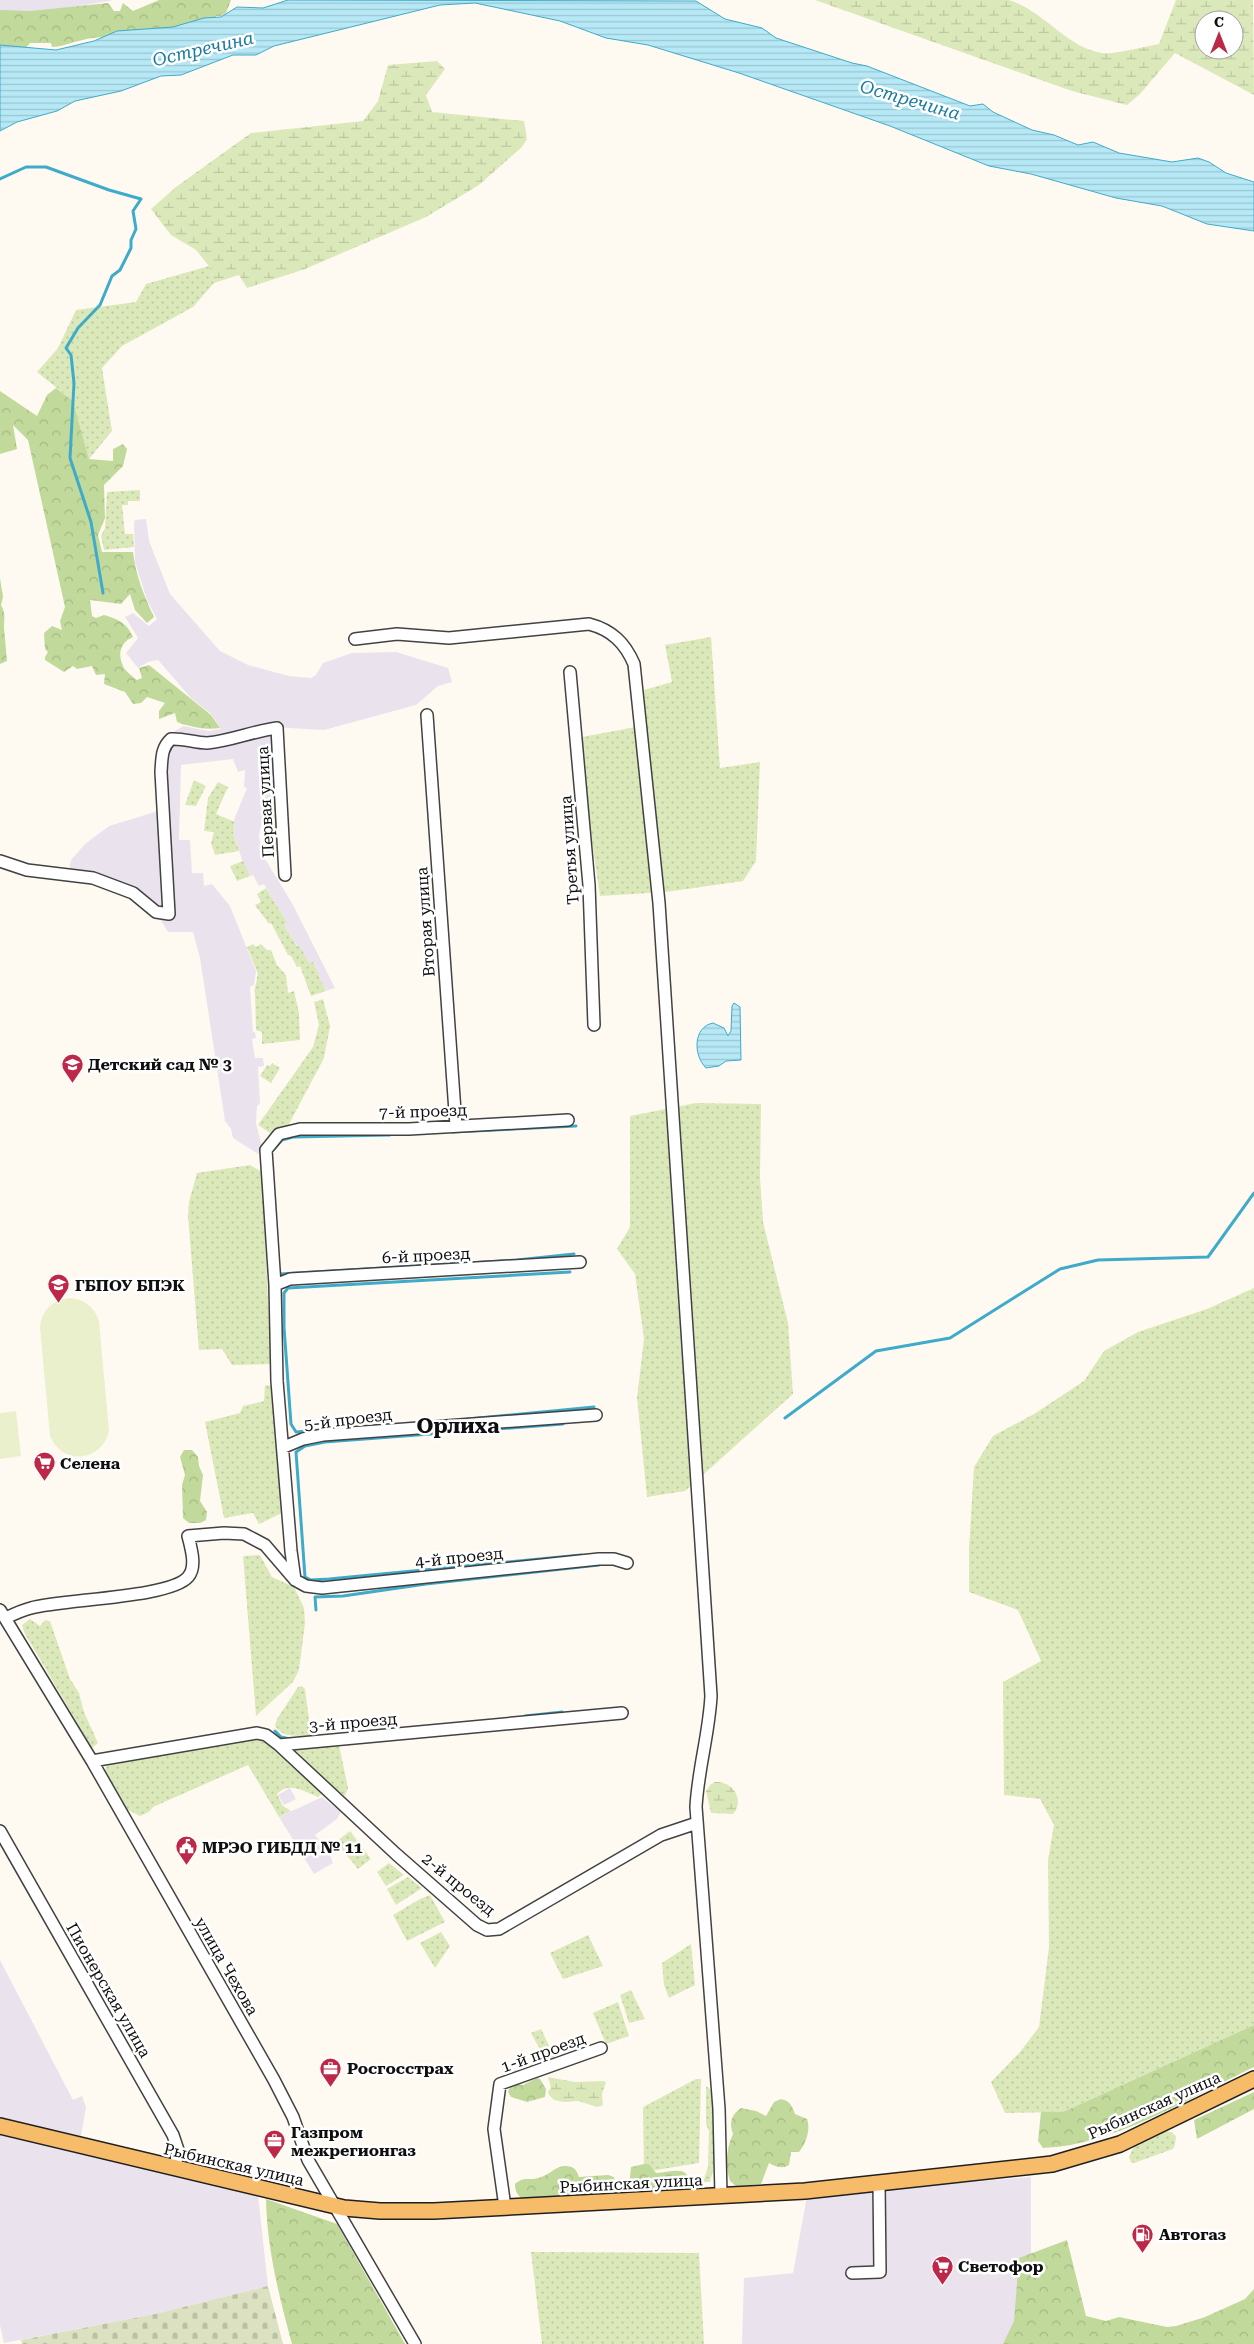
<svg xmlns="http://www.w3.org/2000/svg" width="1254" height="2344" viewBox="0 0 1254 2344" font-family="'Roboto Serif',serif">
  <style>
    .industrial { fill: #eae3ed }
    .grass { fill: url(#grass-dots) }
    .forest { fill: url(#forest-crowns) }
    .wetland { fill: url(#wetland-marsh); fill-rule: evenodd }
    .cemetery { fill: url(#cemetery-stones) }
    .pitch { fill: #eaf0cc }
    .water { fill: url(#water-rules); stroke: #3eabcb }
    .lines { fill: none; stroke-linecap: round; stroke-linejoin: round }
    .stream { stroke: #3eabcb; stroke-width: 3 }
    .minor-casing { stroke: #424242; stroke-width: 14 }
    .major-casing { stroke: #202020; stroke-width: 18 }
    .minor { stroke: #fff; stroke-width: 11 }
    .major { stroke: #f6bc69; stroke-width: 15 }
    .labels { text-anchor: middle; stroke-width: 5; stroke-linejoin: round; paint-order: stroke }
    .street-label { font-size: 16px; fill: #0f0f0f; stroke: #fff }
    .poi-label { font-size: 16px; font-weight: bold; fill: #0f0f0f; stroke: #fff; text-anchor: start }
    .water-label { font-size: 18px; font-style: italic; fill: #197c9f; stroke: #fff }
    .district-label { font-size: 21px; font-weight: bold; fill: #0f0f0f; stroke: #fff }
  </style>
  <defs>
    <pattern id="grass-dots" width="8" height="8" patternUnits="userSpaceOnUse" patternTransform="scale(1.25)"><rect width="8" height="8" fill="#dbe9ba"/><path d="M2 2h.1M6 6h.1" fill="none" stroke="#bbc79f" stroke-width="1.8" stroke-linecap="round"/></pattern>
    <pattern id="forest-crowns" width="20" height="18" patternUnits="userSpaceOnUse" patternTransform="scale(1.25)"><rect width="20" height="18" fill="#c1d99a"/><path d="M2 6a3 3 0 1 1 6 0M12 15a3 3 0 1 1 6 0" fill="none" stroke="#a5b984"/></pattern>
    <pattern id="wetland-marsh" width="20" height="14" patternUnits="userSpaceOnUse" patternTransform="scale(1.25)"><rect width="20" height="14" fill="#dbe9ba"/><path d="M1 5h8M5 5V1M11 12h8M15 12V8" fill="none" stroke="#bbc79f"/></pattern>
    <pattern id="cemetery-stones" width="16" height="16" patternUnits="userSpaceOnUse" patternTransform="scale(1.25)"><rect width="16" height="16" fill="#dce1c1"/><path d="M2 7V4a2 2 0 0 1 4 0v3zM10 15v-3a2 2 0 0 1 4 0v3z" fill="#bcc0a5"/></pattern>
    <pattern id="water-rules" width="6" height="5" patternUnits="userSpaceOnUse" patternTransform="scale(1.25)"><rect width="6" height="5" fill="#b6e8f5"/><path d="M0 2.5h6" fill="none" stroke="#9bc6d1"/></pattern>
  </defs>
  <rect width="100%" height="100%" fill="#fffaf1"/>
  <path class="industrial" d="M0 0H114L27 15 0 13Z
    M146 519 149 541 170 594 220 651 248 665 289 676 311 678 316 675 323 663 352 653 396 652 448 668 452 682 438 686 416 705 324 730 271 727 277 783 264 813 259 835 262 854 292 903 335 988 326 991 313 962 309 963 283 924 287 922 264 884 259 886 253 875 250 876 246 871 233 833 235 823 233 822 247 788 244 787 245 770 238 772 233 759 181 765 179 840H190L192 873H203L204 886 212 884 230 906 256 971 254 985 250 987 253 1032H255L256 1038 252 1039 255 1058H263L264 1066 258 1067 260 1104 257 1106 256 1123 262 1147 258 1154 233 1138 231 1129 225 1121 200 958 193 932H168L150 903 106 886 69 869 71 860 85 844 109 826 158 811 159 753 163 739 183 726 208 731 221 729 211 714 191 698 158 660 148 662 138 668 126 653 138 638 125 617 133 613 149 626 157 619 147 600 135 562 134 522 135 520Z
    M290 1788 296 1799 284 1805 278 1795Z
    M322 1797 341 1812 337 1819 315 1835 330 1855 333 1863 314 1874 279 1817Z
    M0 1960 73 2100 82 2096 86 2107 81 2136 0 2117Z
    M0 2132 258 2195 268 2286 155 2314 4 2343 0 2325Z
    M1031 2177V2262L1008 2344H742L744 2278 793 2273 807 2196Z"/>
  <path class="grass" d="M209 266 214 283 193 307 122 346 102 368 112 431 89 459 73 401 37 372 58 348 76 310 136 302 146 284Z
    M140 490V501H128V505H122L125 534H133L134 547 104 550 101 536 105 528 107 492Z
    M711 637 720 768 760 762 756 861 743 881 666 892 600 896 589 821 582 737 641 726 637 692 672 682 665 645Z
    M194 780 206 786 196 806 185 805Z
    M218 782 228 787 216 814 235 822 233 833 239 851 215 855 211 843 214 832 204 831 208 798Z
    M278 794 279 854 272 857C254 848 269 807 278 794Z
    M243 861 250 876 237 881 230 866Z
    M266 888 287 922 284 925 297 946 299 945 309 963 313 962 326 991 311 996 300 966 297 967 291 956 288 955 271 923 269 924 255 905 261 902 257 894Z
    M253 944 256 947 261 944 267 950H271L277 965 286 975 288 993 294 991 299 1013 300 1040 262 1044V1032L256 1030 255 993 254 992 258 974 247 947Z
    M323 999 330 1026 324 1058 288 1126 273 1135 258 1125 313 1047 319 1025 314 1002Z
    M272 1063 280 1068 271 1083 260 1076 267 1065 270 1066Z
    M696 1103 761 1104 760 1177 763 1222 788 1323 793 1394 685 1491 647 1497 637 1398 644 1339 635 1274 617 1249 630 1227V1116Z
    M250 1165 262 1172 271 1364 232 1365 222 1349 199 1350 188 1216 189 1202 197 1173Z
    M1254 1288V2025L1063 2112 1005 2113 991 2082 1020 2052 1039 2027 1049 1947 1048 1860 1054 1825 1040 1799 1004 1795 1003 1682 1041 1661 1018 1610 969 1592V1549L974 1467 993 1436 1034 1414 1084 1381 1104 1351 1138 1332 1207 1309Z
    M265 1385 273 1386 282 1513 259 1524 253 1513 224 1518 205 1422 240 1413 243 1406 264 1401Z
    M260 1555 272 1577 294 1587 304 1608 305 1623 299 1670 293 1682 256 1716 243 1556Z
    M30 1619 40 1626 45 1620 50 1621 70 1679 79 1693 84 1712 98 1743 92 1748 24 1632 22 1625Z
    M302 1686 305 1689 311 1736C298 1736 283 1738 275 1726L277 1719 298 1687Z
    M256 1738 268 1741 323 1793 318 1797C303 1791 290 1781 277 1794L283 1806 291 1811 279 1817 248 1765 153 1807 149 1812 140 1816 124 1808 105 1772 106 1767 112 1763Z
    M336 1743 339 1745 348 1788 345 1796 330 1785 294 1752V1749Z
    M350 1831 371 1859 358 1869 336 1842Z
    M389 1863 404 1875 386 1886 377 1872Z
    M408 1877 422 1888 396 1905 387 1889Z
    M430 1895 445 1922 407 1941 393 1915 420 1899Z
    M441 1932 450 1946 435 1968 420 1943Z
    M588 1935 603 1966 563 1979 550 1953Z
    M691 1944 695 1985 669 1998 664 1985 662 1963Z
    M631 1990 645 2019 629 2023 620 1995Z
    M618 2002 629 2036 606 2044 593 2013Z
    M541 2029 555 2058 546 2061 531 2033Z
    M696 2079H701L699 2163 644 2172 643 2107Z
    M706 2086 713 2092C716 2121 719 2155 710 2182H703L708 2167 709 2131 706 2124Z
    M1164 2131 1171 2132 1176 2136 1175 2145 1173 2149 1134 2163 1131 2162 1129 2157 1134 2146Z
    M531 2252 699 2253 704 2344H542Z"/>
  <path class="forest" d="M159 0H231L226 13 221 16H216L214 20 197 26 107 38C90 34 69 46 52 47L51 43H30L24 50 0 47V10L31 11 108 3 114 11H120L123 3 133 11Z
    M56 388 73 401 89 459 113 461V449L123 444 127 449 123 466 104 485 105 518 98 535 102 552H133C136 576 144 596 154 617L147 623 135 610 130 594 121 604 90 600 92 616 96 618 104 615C118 619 127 623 133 637 121 642 117 653 123 666 125 671 133 677 137 680L142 678 139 668 149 665 211 715 220 728C204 730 191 727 177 722L175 713 159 719V711L165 703 147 697 141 703 133 704 125 692 104 684 105 674 96 675 92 666 77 669 73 666 64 672 45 660V657L48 652 45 649 44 633 52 626 62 630 60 621 65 607 28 440 13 425 17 449 0 454V391L37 416 47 395Z
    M0 578 3 597 1 605C6 614 4 619 4 628 5 639 6 650 7 661L0 664Z
    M184 1450H192L198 1457 199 1466 203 1475 200 1501 207 1512 206 1520 200 1523H189L183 1518 182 1485 185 1475 180 1457Z
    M1254 2025V2067C1191 2097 1112 2146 1043 2148L1038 2141 1041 2112H1063Z
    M537 2078 540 2079 546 2089 545 2097 527 2102 511 2097 508 2092 510 2087 516 2084 523 2085Z
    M1254 2092V2109L1197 2139 1194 2120Z
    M781 2099C790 2101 792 2106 795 2114L807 2119C811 2129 806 2144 799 2152H791L789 2165C782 2169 776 2167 769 2163L761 2184 736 2186 730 2181C725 2165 726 2149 733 2134 729 2123 731 2115 741 2108L756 2111 766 2116 774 2102Z
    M644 2164H649L656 2173C672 2173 692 2162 689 2190L682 2193 669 2188 629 2192 624 2186 630 2178 631 2167Z
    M563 2166C573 2166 576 2168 579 2177L608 2175 614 2177 616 2187C604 2197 581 2202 566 2196 551 2201 515 2210 515 2184 525 2176 528 2181 538 2178 548 2176 552 2169 563 2166Z
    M266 2199 337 2224 405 2344H292C279 2296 267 2249 266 2199Z
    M1067 2240 1086 2316 1106 2321 1119 2317 1167 2327 1176 2326 1205 2317 1245 2299 1254 2289V2344H1003L1014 2321 1019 2258Z"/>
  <path class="wetland" d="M815 0H1009C1044 11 1067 48 1102 53 1114 55 1146 46 1159 44L1176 0H1253L1254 95 1175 53 1140 94 1127 105 1072 91ZM1204 20H1234V50H1204Z
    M437 61 445 69 426 95 432 112 524 121 527 139 522 147 479 185 426 217 305 269 247 288 239 275 214 283 209 266 196 250 171 235 151 209 176 187 251 133 363 121 378 101 388 65Z
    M715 1782C734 1781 745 1801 733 1814L711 1813 706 1791 710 1785Z
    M548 2077 575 2082 603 2081 606 2082 602 2094 603 2105 597 2107 578 2101 564 2102 554 2100 549 2095 548 2091 551 2088Z"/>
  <path class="cemetery" d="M268 2286 283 2344H22L21 2340 155 2314Z"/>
  <path class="pitch" d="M69 1298C84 1299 94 1306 99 1321L109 1431C102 1462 62 1466 50 1436L40 1328C41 1311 52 1300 69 1298Z
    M16 1411 21 1456 0 1459V1413Z"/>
  <path class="water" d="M288 0 696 1 725 19 762 28 776 38 852 63 867 66 970 106 983 104 993 112 1032 130 1054 135 1078 145 1093 142 1119 153 1172 162 1198 158 1209 162 1226 173 1254 182V231L1207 224 1162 206 1116 198 1031 174 989 166 890 126 739 73 648 45 606 38 560 21 475 3 440 5 274 46 256 55H233L181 75 161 76 121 91 75 101 57 111 17 122 0 131V45L56 50 94 41 117 31 173 27 204 18 221 17 237 7 263 8Z
    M734 1003 740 1007 741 1060 726 1061 719 1066 706 1068C693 1055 693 1027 713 1023L724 1028 728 1036 731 1031 732 1006Z"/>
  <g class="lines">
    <path class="stream" d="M0 179 26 167H46L109 190 141 199 133 211 136 229 131 240V248L120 270 112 276 100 305 78 328 66 348 71 355 74 383 70 458 91 522 103 593
      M452 1132 576 1126
      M274 1149 282 1140 293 1137 390 1135
      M280 1274 517 1260 574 1254
      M785 1418 876 1351 950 1338 1060 1269 1098 1260 1208 1257 1254 1193
      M468 1419 594 1407
      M563 1424 325 1442 305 1446 296 1452 305 1577 311 1580 329 1579 581 1555
      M320 1430 296 1432 291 1424 284 1327V1293L288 1288 570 1272
      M316 1610 315 1597 343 1596 426 1584 599 1565
      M525 1716 562 1712
      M275 1731 281 1737 290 1739"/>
    <defs>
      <path id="minor" d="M355 639 397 634 449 638 589 624C612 630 625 643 634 664L659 903 711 1696C709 1734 698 1769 696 1807L719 2109 721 2196
        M570 672 589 885 594 1025
        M427 715 456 1126
        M0 861 27 870 93 878 133 893 156 912 169 914 161 772C162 759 161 748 171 739 183 738 195 743 207 743 231 741 253 731 277 728L285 875
        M275 1285 290 1279 580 1262
        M284 1447 303 1439 323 1435 596 1415
        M295 1580 291 1551 277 1381 275 1285 266 1150 279 1134 300 1129H409L568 1120
        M0 1610 92 1761 274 2080 293 2117 308 2160 415 2344
        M6 1618C14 1614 23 1610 31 1608 62 1599 170 1598 188 1577 197 1567 191 1548 188 1536L224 1533 244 1534 265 1545 295 1580 306 1586 322 1588 599 1559H614L627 1563
        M279 1745 396 1854 477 1925 487 1930 499 1929 661 1835 697 1823
        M92 1761 257 1733 266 1735 279 1745 622 1713
        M0 1831 173 2135 178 2150 175 2168
        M505 2207 494 2129 500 2084 601 2048
        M852 2273 880 2272 879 2183"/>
      <path id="major" d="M0 2126 344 2208 380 2211H434L805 2191 1052 2164 1120 2144 1254 2079"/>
    </defs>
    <use href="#minor" class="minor-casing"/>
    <use href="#major" class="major-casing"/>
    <use href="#minor" class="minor"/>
    <use href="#major" class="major"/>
  </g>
  <defs>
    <symbol id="school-pin" viewBox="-11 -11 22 30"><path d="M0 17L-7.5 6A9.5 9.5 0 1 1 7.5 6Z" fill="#bd2849" stroke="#fff"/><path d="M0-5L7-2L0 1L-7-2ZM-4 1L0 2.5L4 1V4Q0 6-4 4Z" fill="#fff"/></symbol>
    <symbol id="university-pin" viewBox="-11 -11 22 30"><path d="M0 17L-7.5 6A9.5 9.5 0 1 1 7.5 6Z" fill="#bd2849" stroke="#fff"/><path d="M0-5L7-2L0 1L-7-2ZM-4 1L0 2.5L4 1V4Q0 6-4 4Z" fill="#fff"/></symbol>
    <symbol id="supermarket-pin" viewBox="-11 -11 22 30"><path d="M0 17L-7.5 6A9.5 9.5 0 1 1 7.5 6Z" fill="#bd2849" stroke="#fff"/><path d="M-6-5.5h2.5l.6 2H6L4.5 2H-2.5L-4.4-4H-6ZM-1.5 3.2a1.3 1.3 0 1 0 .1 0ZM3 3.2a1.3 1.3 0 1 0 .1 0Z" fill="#fff"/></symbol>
    <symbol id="civic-pin" viewBox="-11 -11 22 30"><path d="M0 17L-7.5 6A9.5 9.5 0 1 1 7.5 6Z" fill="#bd2849" stroke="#fff"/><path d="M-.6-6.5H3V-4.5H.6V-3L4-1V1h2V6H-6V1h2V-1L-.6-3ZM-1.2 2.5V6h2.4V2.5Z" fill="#fff"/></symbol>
    <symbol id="office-pin" viewBox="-11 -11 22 30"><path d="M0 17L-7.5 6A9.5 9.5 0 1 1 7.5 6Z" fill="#bd2849" stroke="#fff"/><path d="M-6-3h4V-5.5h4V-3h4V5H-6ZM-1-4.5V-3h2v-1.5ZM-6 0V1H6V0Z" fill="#fff"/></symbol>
    <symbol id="fuel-pin" viewBox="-11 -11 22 30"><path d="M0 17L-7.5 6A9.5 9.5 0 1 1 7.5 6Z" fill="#bd2849" stroke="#fff"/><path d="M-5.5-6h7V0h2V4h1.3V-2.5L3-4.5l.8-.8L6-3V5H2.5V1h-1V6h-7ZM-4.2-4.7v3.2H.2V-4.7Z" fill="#fff"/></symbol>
  </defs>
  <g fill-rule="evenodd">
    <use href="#school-pin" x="60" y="1052" width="25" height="34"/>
    <use href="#university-pin" x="46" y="1272" width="25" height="34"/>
    <use href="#supermarket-pin" x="32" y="1450" width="25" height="34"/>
    <use href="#civic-pin" x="174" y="1834" width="25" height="34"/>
    <use href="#office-pin" x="318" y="2056" width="25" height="34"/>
    <use href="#office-pin" x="262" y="2128" width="25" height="34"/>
    <use href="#fuel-pin" x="1130" y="2222" width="25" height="34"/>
    <use href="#supermarket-pin" x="930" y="2254" width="25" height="34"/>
  </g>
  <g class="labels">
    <g class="street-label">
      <text transform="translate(265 802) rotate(-93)" y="6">Первая улица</text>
      <text transform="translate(569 850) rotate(-94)" y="6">Третья улица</text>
      <text transform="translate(425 922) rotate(-94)" y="6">Вторая улица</text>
      <text transform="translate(423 1111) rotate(-2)" y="6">7-й проезд</text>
      <text transform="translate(426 1255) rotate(-3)" y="6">6-й проезд</text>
      <text transform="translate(348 1419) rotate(-7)" y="6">5-й проезд</text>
      <text transform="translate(459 1557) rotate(-6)" y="6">4-й проезд</text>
      <text transform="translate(353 1722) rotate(-5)" y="6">3-й проезд</text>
      <text transform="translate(459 1884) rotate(39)" y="6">2-й проезд</text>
      <text transform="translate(227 1966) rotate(60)" y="6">улица Чехова</text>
      <text transform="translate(109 1990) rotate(60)" y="6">Пионерская улица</text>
      <text transform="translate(543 2052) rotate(-20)" y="6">1-й проезд</text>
      <text transform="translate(1154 2105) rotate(-24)" y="6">Рыбинская улица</text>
      <text transform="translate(234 2164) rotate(13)" y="6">Рыбинская улица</text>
      <text transform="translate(631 2183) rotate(-3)" y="6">Рыбинская улица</text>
    </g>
    <g class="poi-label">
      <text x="88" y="1070">Детский сад № 3</text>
      <text x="75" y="1291">ГБПОУ БПЭК</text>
      <text x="60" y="1469">Селена</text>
      <text x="202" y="1853">МРЭО ГИБДД № 11</text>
      <text x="347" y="2074">Росгосстрах</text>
      <text x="291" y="2138">Газпром<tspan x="291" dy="18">межрегионгаз</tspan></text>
      <text x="1159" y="2240">Автогаз</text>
      <text x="958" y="2272">Светофор</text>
    </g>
    <g class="water-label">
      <text transform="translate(203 49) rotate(-13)" y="6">Остречина</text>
      <text transform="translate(910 100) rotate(16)" y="6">Остречина</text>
    </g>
    <g class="district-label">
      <text x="458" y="1433">Орлиха</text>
    </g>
  </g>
  <g transform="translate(1219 35)"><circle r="24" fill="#ffffff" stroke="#9f9f9f"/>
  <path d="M0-4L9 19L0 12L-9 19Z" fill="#bd2849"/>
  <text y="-8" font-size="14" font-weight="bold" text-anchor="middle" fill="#0f0f0f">С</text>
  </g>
</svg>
